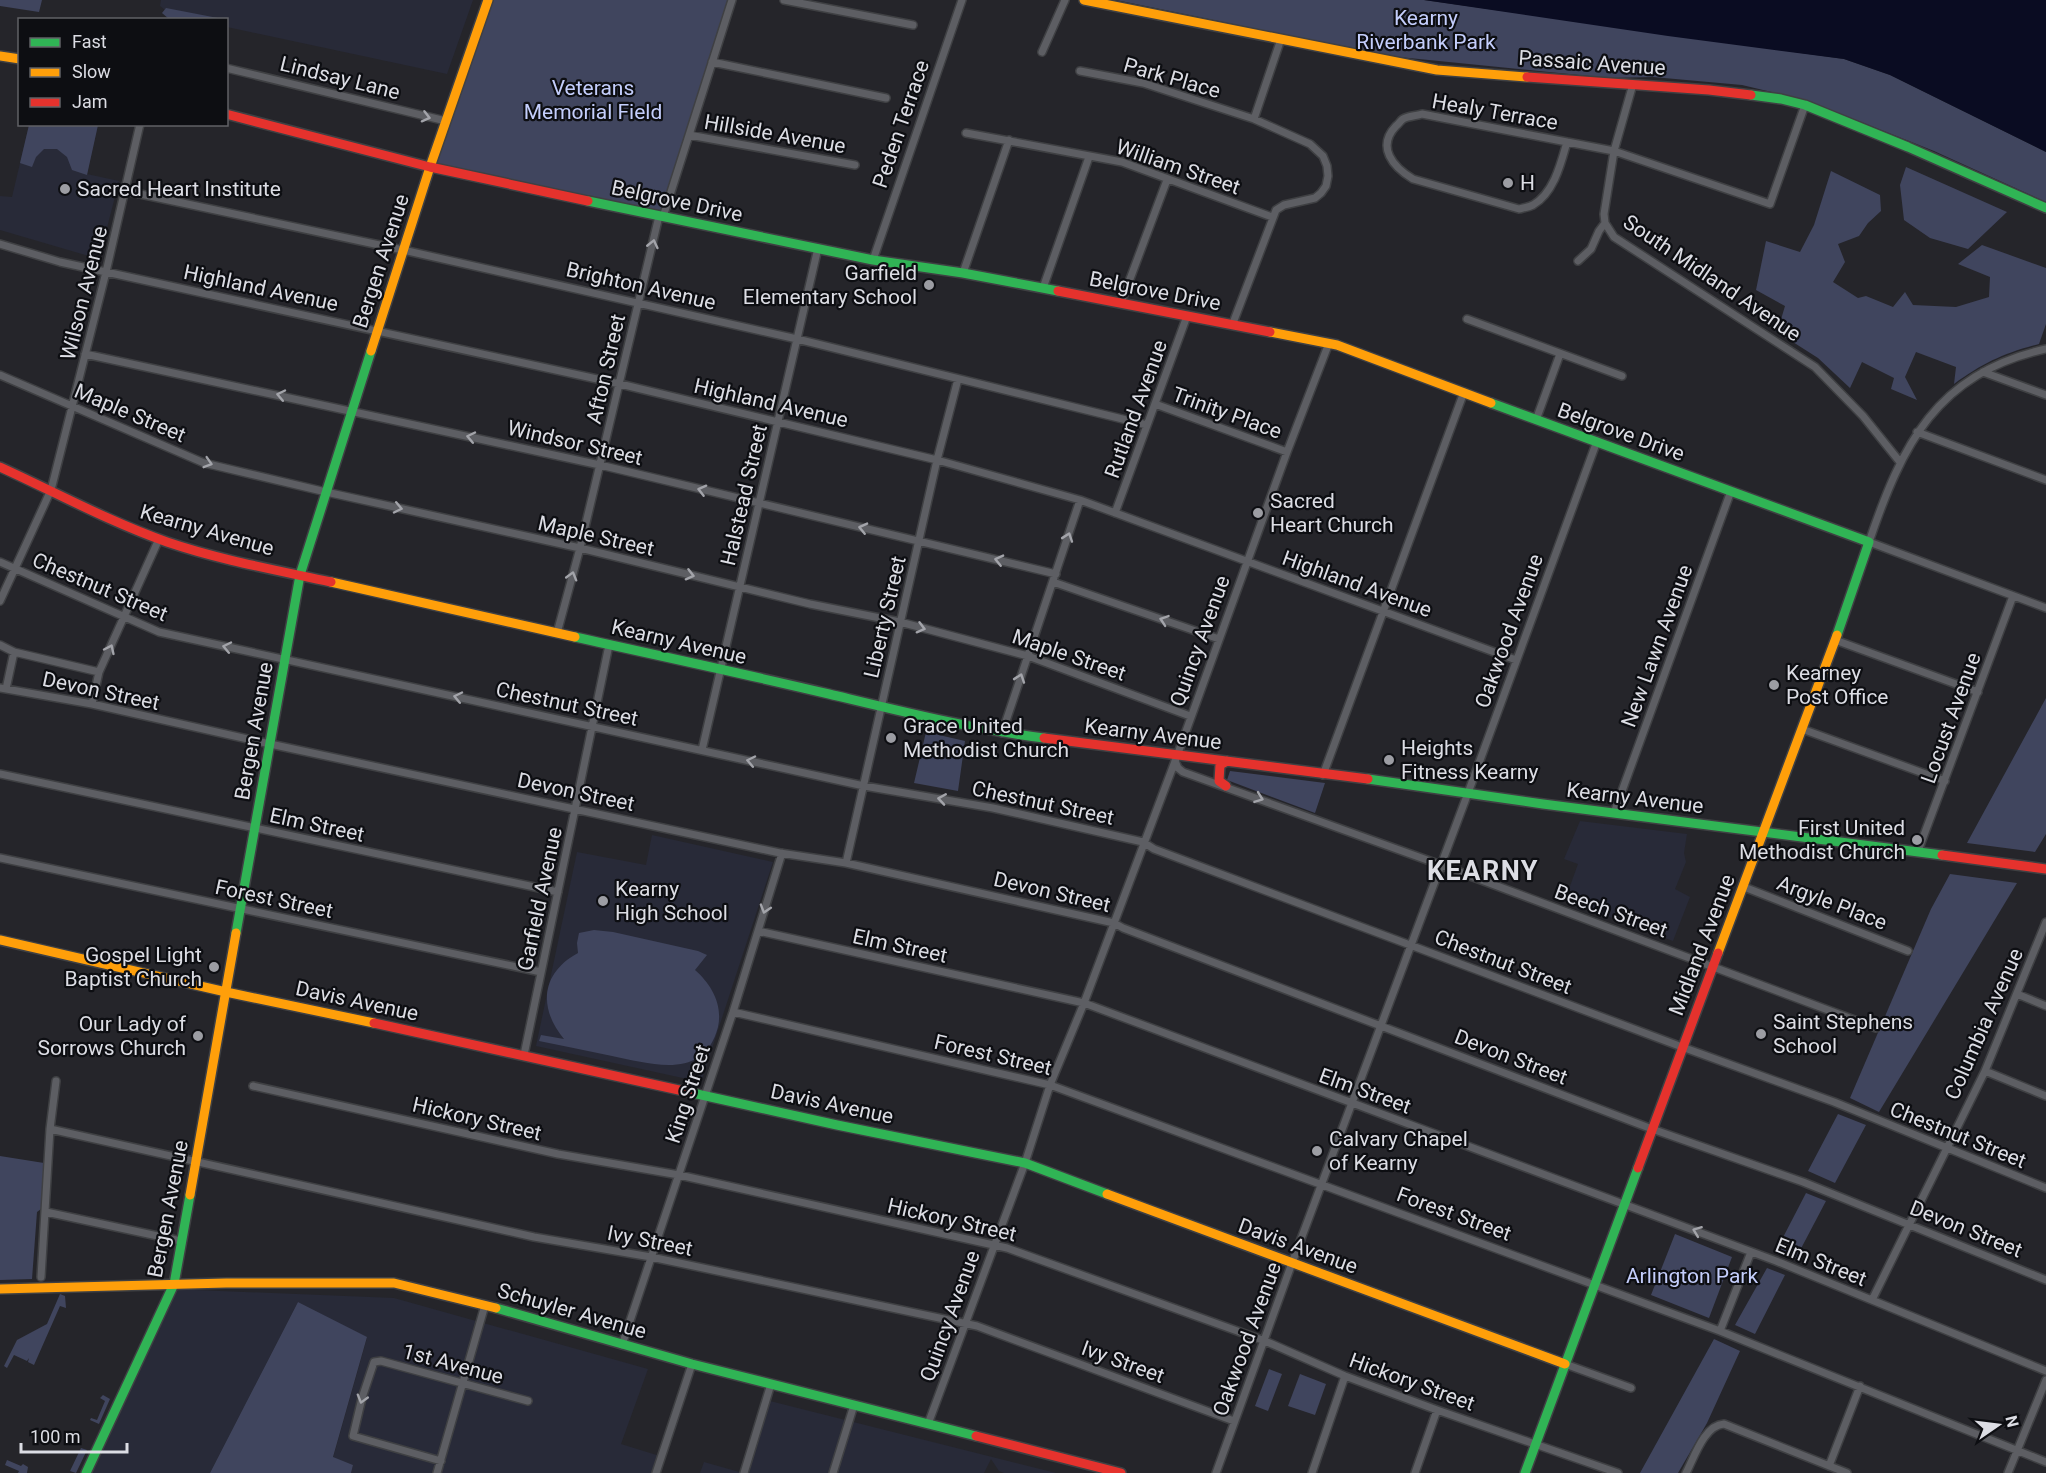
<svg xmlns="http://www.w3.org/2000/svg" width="2046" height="1473" viewBox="0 0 2046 1473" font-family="Roboto,sans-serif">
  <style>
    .built { fill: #282a38 }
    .green { fill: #40455e }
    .water { fill: #0a0c22 }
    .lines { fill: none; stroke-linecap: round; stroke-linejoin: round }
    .street-casing { stroke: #3f4043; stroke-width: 10 }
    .fast-casing { stroke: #3f4043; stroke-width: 12 }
    .slow-casing { stroke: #3f4043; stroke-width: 12 }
    .jam-casing { stroke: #3f4043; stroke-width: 12 }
    .street { stroke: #5d5e63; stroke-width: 7 }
    .fast { stroke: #30b455; stroke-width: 9 }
    .slow { stroke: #ff9f0a; stroke-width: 9 }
    .jam { stroke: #e5322d; stroke-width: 9 }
    .oneway { stroke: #a3a4aa }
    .poi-dot { fill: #9c9da3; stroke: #0d0e12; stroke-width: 2 }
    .labels { text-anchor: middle; stroke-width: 4.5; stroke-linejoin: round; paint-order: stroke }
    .park-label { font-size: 21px; fill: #c4cefc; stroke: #0d0e12 }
    .street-label { font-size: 21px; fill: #dcdde4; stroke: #0d0e12 }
    .poi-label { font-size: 21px; fill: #dcdde4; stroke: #0d0e12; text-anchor: start }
    .district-label { font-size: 27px; font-weight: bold; letter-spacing: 1.5px; fill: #dcdde4; stroke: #0d0e12 }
  </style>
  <rect width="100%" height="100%" fill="#25252a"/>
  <path class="built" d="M161 0H473L447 74 227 27 226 20 190 19 171 15 160 6Z
    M29 125H98L87 174 119 181 99 259 0 230V196L12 197Z
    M1580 821 1687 834 1684 853 1686 862 1675 889 1690 897 1673 941 1565 900 1578 864 1564 859Z
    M652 835 773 862 701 1082 536 1046 577 852 646 865Z
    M171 1289 394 1298 648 1369 621 1444 663 1457 658 1473H351L353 1465 333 1458 367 1338 298 1302 210 1473H86Z
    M766 1400 1056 1473H1004L999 1471 991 1459 984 1473H700L704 1462 743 1473Z"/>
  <path class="green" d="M0 0H42L39 12 0 6Z
    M486 0H731L663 215 427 168Z
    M1116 0H1424L1844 59 1890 75 2046 152V202L1934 151 1806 100 1742 85 1653 77 1609 78 1389 56Z
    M166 8 223 19H169L162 13Z
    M29 125H98L87 175 72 170 67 157 57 149H44L36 157 32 167 20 163Z
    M1906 167 2007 212 1968 249 1930 238 1904 220 1900 185Z
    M1831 171 1880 195 1881 211 1868 223 1859 236 1838 244 1845 262 1833 282 1858 298 1866 296 1893 307 1905 292 1913 305 1956 307 1989 297 1990 277 1958 264 1982 245 2046 268V324L2039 344C2004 353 1983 363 1954 384L1956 367 1916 352 1905 377 1917 400 1891 389 1894 378 1862 362 1850 388 1818 358 1774 330 1779 326 1785 306 1756 290 1766 241 1800 252 1814 225Z
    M2046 698V834L2035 852 1967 843Z
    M926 732 965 741 958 791 914 783Z
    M1230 771 1325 783 1315 813 1227 780Z
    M1950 874 2017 883 1879 1112 1850 1098 1931 909Z
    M594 930 613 932 698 951 707 955 695 970C711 984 723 1004 718 1027 704 1081 652 1064 612 1056 588 1051 564 1046 539 1041L541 1035 564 1039C538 1008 541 973 578 953L577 943 579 933Z
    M1838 1114 1866 1125 1835 1183 1808 1171Z
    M0 1156 44 1163 41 1209 37 1212 32 1279 0 1280Z
    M1806 1193 1826 1201 1796 1258 1777 1249Z
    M1675 1234 1732 1257 1709 1318 1651 1295Z
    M1767 1268 1785 1275 1755 1334 1735 1325Z
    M60 1294 65 1296 66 1308 60 1306 34 1365 28 1362 29 1358 27 1361 14 1355 7 1368 4 1366 17 1340 47 1324Z
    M298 1302 367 1337 333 1457 353 1465 351 1473H210Z
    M1714 1339 1740 1351 1707 1423 1678 1473H1640Z
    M1269 1369 1282 1374 1268 1411 1255 1406Z
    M1300 1374 1326 1384 1315 1415 1288 1406Z
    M103 1395 110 1399 99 1424 90 1420 91 1418 97 1420 105 1401 100 1398Z
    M81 1448 87 1450 76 1473 70 1471Z
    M7 1460 21 1466 23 1464 28 1467 27 1473H18L19 1471 5 1465Z"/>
  <path class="water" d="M1424 0H2046V152L1890 75 1844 59 1668 36Z"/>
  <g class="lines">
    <defs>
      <path id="street" d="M784 0 913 25
        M1042 52 1065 0
        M712 62 886 98
        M226 68 446 121
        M1080 71 1143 83 1254 119 1310 144 1323 156 1327 166 1328 176 1326 186 1321 193 1315 198 1284 205 1276 210 1233 323
        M1633 84 1614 151 1604 214 1605 223 1614 237 1815 367 1863 416 1900 462
        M1422 114 1567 142C1561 163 1554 193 1533 205 1529 207 1523 208 1519 209L1413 179C1393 167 1376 147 1396 126 1399 124 1400 121 1403 119 1408 116 1416 116 1422 114Z
        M1254 119 1281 39
        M966 133 1122 162 1272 217
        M689 135 855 165
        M1567 142 1614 151 1770 204 1805 105
        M126 191 403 250 797 339 1147 425
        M663 217 732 0
        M0 244 60 262 620 384 937 460 1080 500 1516 660
        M873 260 962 0
        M1578 261 1591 249 1599 231 1605 223
        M963 273 1009 140
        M1043 288 1089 157
        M1121 303 1167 180
        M1467 319 1622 376
        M2046 349C1936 373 1902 445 1869 542L2046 608
        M85 354 600 465 1056 574
        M1983 372 2046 395
        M0 375 204 463 326 492 580 548 810 604 900 622 1028 656 1190 716
        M1155 404 1287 452
        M1536 420 1560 354
        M1917 432 2046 480
        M1115 513 1187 316
        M0 562 159 632 864 786 993 808 1143 842 1154 849 1682 1047 1834 1102 2046 1188
        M1053 582 1219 639
        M0 601 51 490 106 272 140 124
        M557 633 580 548 659 216
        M1835 640 1978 692
        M0 645 14 652 99 672
        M0 688 92 704 270 744 780 853 846 863 1114 923 1123 928 1652 1129 1803 1182 2046 1280
        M6 689 14 652
        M92 704 99 672 159 539
        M1802 729 1945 781
        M1002 733 1080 500
        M702 750 818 248
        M1175 761 1178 768 1183 772 1441 865 1876 1028
        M0 774 558 892
        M1323 775 1464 392
        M1614 813 1731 491
        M1918 851 2013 596
        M0 858 541 972
        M846 863 937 460 958 379
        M1744 887 1908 951
        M758 931 1084 1003 1776 1261 2046 1371
        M2017 994 2046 1006
        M733 1012 1050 1085 1720 1331 2046 1462
        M524 1055 609 645
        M1985 1071 2046 1096
        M253 1086 558 1154 679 1175 1007 1248 1265 1341 1345 1376 1437 1410 1618 1473
        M50 1129 534 1237 651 1257 977 1326 1234 1421
        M46 1212 181 1241
        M41 1277 50 1129 56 1081
        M1872 1300 1985 1071 2046 922
        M1720 1331 1751 1252
        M622 1345 733 1012 782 853
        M1565 1364 1631 1388
        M928 1424 1025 1163 1050 1085 1084 1003 1177 756 1287 452 1329 343
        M441 1461 353 1436 362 1398 374 1362 381 1361 528 1401
        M1829 1466 1860 1386
        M437 1473 485 1305
        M656 1473 692 1364
        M744 1473 771 1384
        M833 1473 854 1405
        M1216 1473 1292 1263 1468 793 1597 441
        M1312 1473 1345 1376
        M1415 1473 1437 1410
        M1686 1473C1694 1458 1704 1425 1724 1424L1847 1473
        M2008 1473 2046 1380"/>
      <path id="fast" d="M1751 95 1781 99 1805 105 1908 147 2046 208
        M588 201 873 260 963 273 1058 291
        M1491 403 1869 542 1837 635
        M575 637C660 656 745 674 829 694 900 711 971 729 1044 738
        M1368 779 1543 804 1942 855
        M236 933 300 575 371 351
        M688 1092 837 1125 1025 1163 1107 1194
        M496 1308 692 1364 976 1436
        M86 1473 174 1284 190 1195
        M1525 1473 1638 1168"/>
      <path id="slow" d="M1084 0 1437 70 1527 77
        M0 56 20 59
        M1270 332 1337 345 1491 403
        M371 351 430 167 488 0
        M331 582 575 637
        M0 940 226 992 374 1023
        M1718 953 1837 635
        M1107 1194 1565 1364
        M190 1195 236 933
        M0 1289 226 1283H394L496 1308"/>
      <path id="jam" d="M1527 77 1709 90 1751 95
        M226 114 430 167 588 201
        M1058 291 1270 332
        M0 467C55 492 110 522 167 542 220 560 276 570 331 582
        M1044 738 1368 779
        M1226 786 1219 781 1220 765 1227 761
        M1942 855 2046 869
        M374 1023 688 1092
        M1638 1168 1718 953
        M976 1436 1121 1473"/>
    </defs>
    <use href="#street" class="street-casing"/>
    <use href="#fast" class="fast-casing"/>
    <use href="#slow" class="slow-casing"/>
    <use href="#jam" class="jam-casing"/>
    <use href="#street" class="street"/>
    <use href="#fast" class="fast"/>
    <use href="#slow" class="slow"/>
    <use href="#jam" class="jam"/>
  </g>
  <defs><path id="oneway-chevron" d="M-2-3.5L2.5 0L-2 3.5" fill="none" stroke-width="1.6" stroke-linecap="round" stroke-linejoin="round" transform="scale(1.5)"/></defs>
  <g class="oneway">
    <use href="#oneway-chevron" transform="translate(426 117) rotate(14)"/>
    <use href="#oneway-chevron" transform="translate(653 244) rotate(-77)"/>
    <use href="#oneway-chevron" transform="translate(281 395) rotate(-168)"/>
    <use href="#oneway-chevron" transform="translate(471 437) rotate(-168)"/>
    <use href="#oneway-chevron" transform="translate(208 463) rotate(17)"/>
    <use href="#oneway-chevron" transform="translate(702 490) rotate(-166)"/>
    <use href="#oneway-chevron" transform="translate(398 508) rotate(12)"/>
    <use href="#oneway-chevron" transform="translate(863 528) rotate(-167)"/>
    <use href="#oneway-chevron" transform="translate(1068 537) rotate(-71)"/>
    <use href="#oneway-chevron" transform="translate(999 560) rotate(-167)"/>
    <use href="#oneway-chevron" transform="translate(690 575) rotate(14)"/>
    <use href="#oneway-chevron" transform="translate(572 576) rotate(-74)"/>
    <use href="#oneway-chevron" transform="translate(1164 620) rotate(-161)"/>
    <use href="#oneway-chevron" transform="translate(921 628) rotate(15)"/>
    <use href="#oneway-chevron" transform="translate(227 647) rotate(-168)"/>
    <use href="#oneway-chevron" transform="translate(110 649) rotate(-65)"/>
    <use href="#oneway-chevron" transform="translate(1020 678) rotate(-71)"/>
    <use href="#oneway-chevron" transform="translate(458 697) rotate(-168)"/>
    <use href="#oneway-chevron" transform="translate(751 761) rotate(-168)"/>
    <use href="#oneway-chevron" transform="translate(1259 798) rotate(20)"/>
    <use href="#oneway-chevron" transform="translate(942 799) rotate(-171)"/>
    <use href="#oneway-chevron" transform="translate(765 909) rotate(107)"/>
    <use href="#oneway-chevron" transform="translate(1697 1231) rotate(-159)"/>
    <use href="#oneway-chevron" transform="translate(362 1399) rotate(106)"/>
  </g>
  <g class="poi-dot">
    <circle cx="1508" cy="183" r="6"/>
    <circle cx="65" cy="189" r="6"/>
    <circle cx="929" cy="285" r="6"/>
    <circle cx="1258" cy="513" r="6"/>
    <circle cx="1774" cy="685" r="6"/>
    <circle cx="891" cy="738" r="6"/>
    <circle cx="1389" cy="760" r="6"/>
    <circle cx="1917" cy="840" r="6"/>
    <circle cx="603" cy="901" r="6"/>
    <circle cx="214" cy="967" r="6"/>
    <circle cx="1761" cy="1034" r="6"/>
    <circle cx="198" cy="1036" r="6"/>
    <circle cx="1317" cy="1151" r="6"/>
  </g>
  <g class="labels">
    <g class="park-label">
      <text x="1426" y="25">Kearny<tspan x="1426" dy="24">Riverbank Park</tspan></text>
      <text x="593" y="95">Veterans<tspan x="593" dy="24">Memorial Field</tspan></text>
      <text x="1692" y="1283">Arlington Park</text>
    </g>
    <g class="street-label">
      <text transform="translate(1592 63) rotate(4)" y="7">Passaic Avenue</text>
      <text transform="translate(340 78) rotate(14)" y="7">Lindsay Lane</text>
      <text transform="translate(1172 78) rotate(16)" y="7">Park Place</text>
      <text transform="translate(1495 112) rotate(10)" y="7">Healy Terrace</text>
      <text transform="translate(901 124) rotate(-71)" y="7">Peden Terrace</text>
      <text transform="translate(775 134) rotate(10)" y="7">Hillside Avenue</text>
      <text transform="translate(1178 167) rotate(19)" y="7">William Street</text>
      <text transform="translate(677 201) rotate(12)" y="7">Belgrove Drive</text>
      <text transform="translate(381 261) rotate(-72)" y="7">Bergen Avenue</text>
      <text transform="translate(1712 278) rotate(34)" y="7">South Midland Avenue</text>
      <text transform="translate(641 286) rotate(13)" y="7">Brighton Avenue</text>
      <text transform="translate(261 288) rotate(12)" y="7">Highland Avenue</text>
      <text transform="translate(1155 291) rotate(11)" y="7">Belgrove Drive</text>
      <text transform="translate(84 293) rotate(-76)" y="7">Wilson Avenue</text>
      <text transform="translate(606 369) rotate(-77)" y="7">Afton Street</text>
      <text transform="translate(771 403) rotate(13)" y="7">Highland Avenue</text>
      <text transform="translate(1136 409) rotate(-70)" y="7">Rutland Avenue</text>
      <text transform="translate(130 413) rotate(23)" y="7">Maple Street</text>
      <text transform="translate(1227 413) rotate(20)" y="7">Trinity Place</text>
      <text transform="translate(1621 432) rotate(20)" y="7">Belgrove Drive</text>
      <text transform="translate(575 443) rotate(13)" y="7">Windsor Street</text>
      <text transform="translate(744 495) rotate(-77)" y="7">Halstead Street</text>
      <text transform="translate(207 530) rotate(16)" y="7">Kearny Avenue</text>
      <text transform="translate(596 536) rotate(13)" y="7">Maple Street</text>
      <text transform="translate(1357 584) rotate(20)" y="7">Highland Avenue</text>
      <text transform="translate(100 587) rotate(23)" y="7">Chestnut Street</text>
      <text transform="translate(885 617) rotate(-77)" y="7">Liberty Street</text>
      <text transform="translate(1509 631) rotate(-70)" y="7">Oakwood Avenue</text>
      <text transform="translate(1200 641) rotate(-70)" y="7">Quincy Avenue</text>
      <text transform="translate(679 642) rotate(13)" y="7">Kearny Avenue</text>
      <text transform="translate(1657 646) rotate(-70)" y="7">New Lawn Avenue</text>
      <text transform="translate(1069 655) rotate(19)" y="7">Maple Street</text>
      <text transform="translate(101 691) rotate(12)" y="7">Devon Street</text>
      <text transform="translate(567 704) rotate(12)" y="7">Chestnut Street</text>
      <text transform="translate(1951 718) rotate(-70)" y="7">Locust Avenue</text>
      <text transform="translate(254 731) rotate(-80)" y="7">Bergen Avenue</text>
      <text transform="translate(1153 734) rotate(7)" y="7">Kearny Avenue</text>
      <text transform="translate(576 792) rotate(12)" y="7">Devon Street</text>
      <text transform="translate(1635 798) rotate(7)" y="7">Kearny Avenue</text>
      <text transform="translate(1043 803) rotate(12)" y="7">Chestnut Street</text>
      <text transform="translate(317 825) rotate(12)" y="7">Elm Street</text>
      <text transform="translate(1052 892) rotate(13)" y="7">Devon Street</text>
      <text transform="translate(274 899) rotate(12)" y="7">Forest Street</text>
      <text transform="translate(540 899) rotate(-78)" y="7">Garfield Avenue</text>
      <text transform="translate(1832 903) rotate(21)" y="7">Argyle Place</text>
      <text transform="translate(1611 911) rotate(20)" y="7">Beech Street</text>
      <text transform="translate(1702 945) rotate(-69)" y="7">Midland Avenue</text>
      <text transform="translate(900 946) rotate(12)" y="7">Elm Street</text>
      <text transform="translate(1503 962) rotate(21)" y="7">Chestnut Street</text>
      <text transform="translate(357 1001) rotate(12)" y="7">Davis Avenue</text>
      <text transform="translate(1984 1024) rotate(-66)" y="7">Columbia Avenue</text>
      <text transform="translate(993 1055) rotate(13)" y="7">Forest Street</text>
      <text transform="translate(1511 1057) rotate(21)" y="7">Devon Street</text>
      <text transform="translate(1365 1091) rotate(20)" y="7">Elm Street</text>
      <text transform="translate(688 1094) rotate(-72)" y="7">King Street</text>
      <text transform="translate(832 1104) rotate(12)" y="7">Davis Avenue</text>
      <text transform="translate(477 1119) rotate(13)" y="7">Hickory Street</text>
      <text transform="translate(1958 1135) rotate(22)" y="7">Chestnut Street</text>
      <text transform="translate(168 1209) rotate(-79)" y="7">Bergen Avenue</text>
      <text transform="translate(1454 1214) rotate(20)" y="7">Forest Street</text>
      <text transform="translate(952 1220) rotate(13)" y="7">Hickory Street</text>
      <text transform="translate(1966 1229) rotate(22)" y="7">Devon Street</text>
      <text transform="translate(650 1241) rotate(11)" y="7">Ivy Street</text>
      <text transform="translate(1298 1246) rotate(20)" y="7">Davis Avenue</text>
      <text transform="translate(1821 1262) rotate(22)" y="7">Elm Street</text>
      <text transform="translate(572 1311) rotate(16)" y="7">Schuyler Avenue</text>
      <text transform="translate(950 1316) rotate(-70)" y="7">Quincy Avenue</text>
      <text transform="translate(1247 1339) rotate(-70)" y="7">Oakwood Avenue</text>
      <text transform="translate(1123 1362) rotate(20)" y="7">Ivy Street</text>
      <text transform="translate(453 1364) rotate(15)" y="7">1st Avenue</text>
      <text transform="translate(1412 1382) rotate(20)" y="7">Hickory Street</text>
    </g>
    <g class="poi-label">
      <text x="1520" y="190">H</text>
      <text x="77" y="196">Sacred Heart Institute</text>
      <text x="917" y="280" text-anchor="end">Garfield<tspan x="917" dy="24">Elementary School</tspan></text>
      <text x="1270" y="508">Sacred<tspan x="1270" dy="24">Heart Church</tspan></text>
      <text x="1786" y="680">Kearney<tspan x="1786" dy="24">Post Office</tspan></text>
      <text x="903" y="733">Grace United<tspan x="903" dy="24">Methodist Church</tspan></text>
      <text x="1401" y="755">Heights<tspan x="1401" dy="24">Fitness Kearny</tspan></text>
      <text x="1905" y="835" text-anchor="end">First United<tspan x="1905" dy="24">Methodist Church</tspan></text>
      <text x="615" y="896">Kearny<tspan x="615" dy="24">High School</tspan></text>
      <text x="202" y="962" text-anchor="end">Gospel Light<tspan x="202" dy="24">Baptist Church</tspan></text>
      <text x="1773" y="1029">Saint Stephens<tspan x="1773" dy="24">School</tspan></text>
      <text x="186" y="1031" text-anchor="end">Our Lady of<tspan x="186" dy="24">Sorrows Church</tspan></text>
      <text x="1329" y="1146">Calvary Chapel<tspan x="1329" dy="24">of Kearny</tspan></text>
    </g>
    <g class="district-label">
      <text x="1483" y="880">KEARNY</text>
    </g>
  </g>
  <rect x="18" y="18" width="210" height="108" fill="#0d0e12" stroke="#606166" stroke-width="1.5"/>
  <rect x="30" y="38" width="30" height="9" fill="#30b455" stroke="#606166" stroke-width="1.5"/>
  <text x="72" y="48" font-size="18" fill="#dcdde4">Fast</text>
  <rect x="30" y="68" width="30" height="9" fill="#ff9f0a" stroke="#606166" stroke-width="1.5"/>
  <text x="72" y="78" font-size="18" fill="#dcdde4">Slow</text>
  <rect x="30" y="98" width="30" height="9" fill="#e5322d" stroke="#606166" stroke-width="1.5"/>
  <text x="72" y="108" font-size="18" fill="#dcdde4">Jam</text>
  <g transform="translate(1998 1425) rotate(76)" stroke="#0d0e12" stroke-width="4.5" paint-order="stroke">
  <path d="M0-4.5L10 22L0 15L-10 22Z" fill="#dcdde4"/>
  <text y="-9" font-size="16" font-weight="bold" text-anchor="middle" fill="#dcdde4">N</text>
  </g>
  <path d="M21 1443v9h106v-9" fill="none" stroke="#dcdde4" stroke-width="3"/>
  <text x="30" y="1443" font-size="18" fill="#dcdde4" stroke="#0d0e12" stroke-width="4.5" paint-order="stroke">100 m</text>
</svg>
